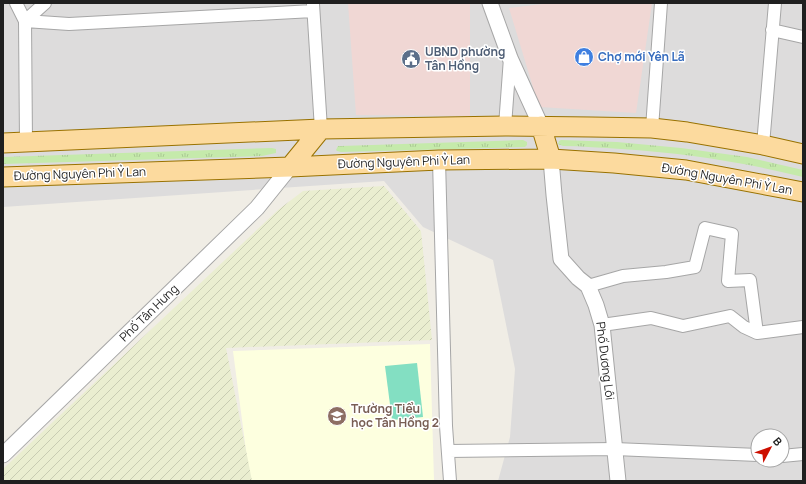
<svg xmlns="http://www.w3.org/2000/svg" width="806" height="484" viewBox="0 0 806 484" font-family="Manrope,sans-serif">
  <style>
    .residential { fill: #dddcdc; fill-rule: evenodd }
    .commercial { fill: #f0d7d4 }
    .education { fill: #fdffdf }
    .farmland { fill: url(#farmland-furrows) }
    .grass { fill: url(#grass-tufts) }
    .pitch { fill: #83dfc2 }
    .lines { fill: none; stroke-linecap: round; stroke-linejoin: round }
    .minor-casing { stroke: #a6a6a6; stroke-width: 14 }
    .tertiary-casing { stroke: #a6a6a6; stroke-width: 17 }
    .primary-casing { stroke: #997200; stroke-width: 21 }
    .minor { stroke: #fff; stroke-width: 12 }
    .tertiary { stroke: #fff; stroke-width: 15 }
    .primary { stroke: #fcda9e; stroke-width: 19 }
    .labels { text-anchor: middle; stroke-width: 3; stroke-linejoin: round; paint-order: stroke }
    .service-label { font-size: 12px; font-weight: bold; fill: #4e5e75; stroke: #fff; text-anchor: start }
    .shop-label { font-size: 12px; font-weight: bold; fill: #366cbe; stroke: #fff; text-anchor: start }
    .street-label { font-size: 12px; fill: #1f1f1f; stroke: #fff }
    .education-label { font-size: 12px; font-weight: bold; fill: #785e54; stroke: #fff; text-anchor: start }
  </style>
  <defs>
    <pattern id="farmland-furrows" width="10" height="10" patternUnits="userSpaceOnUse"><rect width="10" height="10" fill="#eaeed0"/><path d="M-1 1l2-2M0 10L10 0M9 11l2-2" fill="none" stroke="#c8ccb2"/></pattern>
    <pattern id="grass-tufts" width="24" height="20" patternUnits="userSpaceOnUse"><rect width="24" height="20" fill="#c5eaab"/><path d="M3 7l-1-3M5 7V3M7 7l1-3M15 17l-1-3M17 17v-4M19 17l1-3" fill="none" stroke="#a9c893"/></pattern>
  </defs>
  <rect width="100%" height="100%" fill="#f0ede5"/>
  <path class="residential" d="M3 3H803V481H498L510 437 515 369 493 260 423 227 384 181 3 207ZM758 436H782V460H758Z"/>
  <path class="commercial" d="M348 3H470V116L356 115Z
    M551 3H652L636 113 539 107 509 8Z"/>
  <path class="education" d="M430 344 434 481H250L233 351Z"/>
  <path class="farmland" d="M384 186 421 231 432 340 226 348 252 481H3V469L278 210 303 191Z"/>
  <path class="grass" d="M523 140 527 142V145L525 147 341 152 337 151 336 150 338 146H341Z
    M561 140 617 142 681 148 747 157 803 170V177C743 162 683 153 621 149 602 148 582 146 563 146L558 144 559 141Z
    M272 148 276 149V153L262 156 3 164V157Z"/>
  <path class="pitch" d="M417 363 423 417 392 420 385 366Z"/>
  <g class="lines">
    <defs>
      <path id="minor" d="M16 3 25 21 26 143
        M313 4 321 129
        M25 21 69 24 313 11
        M25 21 45 3
        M772 30 803 37
        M505 126 510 58
        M652 128 661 3
        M763 145 775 3
        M439 160 446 426 450 481
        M588 286 623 276 666 272 695 267 705 228 732 234 728 281 750 280 757 333
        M602 325 651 318 683 326 730 316 744 327 757 333 803 327
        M448 451 615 449 758 455
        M782 456 803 454"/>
      <path id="tertiary" d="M490 3 510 58 541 126
        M551 159 554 195 561 259 578 278 588 286 596 305 602 325 618 481
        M3 455 257 208 290 167"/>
      <path id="primary" d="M541 126 551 159
        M3 143 321 129 505 126 591 127 652 128 687 132 763 145 803 154
        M290 167 321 129
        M3 177 290 167 439 160 551 159 614 163 686 170 803 192"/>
    </defs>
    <use href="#minor" class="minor-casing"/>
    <use href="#tertiary" class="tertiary-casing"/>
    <use href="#primary" class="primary-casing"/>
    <use href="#minor" class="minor"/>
    <use href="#tertiary" class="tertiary"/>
    <use href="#primary" class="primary"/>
  </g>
  <defs>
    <symbol id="shop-disc" viewBox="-11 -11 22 22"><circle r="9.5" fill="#3f7fe0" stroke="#fff"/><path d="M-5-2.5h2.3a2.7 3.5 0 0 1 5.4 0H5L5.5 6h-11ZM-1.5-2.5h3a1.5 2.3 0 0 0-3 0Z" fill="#fff"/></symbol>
    <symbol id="civic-disc" viewBox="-11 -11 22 22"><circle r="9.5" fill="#5c6f8a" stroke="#fff"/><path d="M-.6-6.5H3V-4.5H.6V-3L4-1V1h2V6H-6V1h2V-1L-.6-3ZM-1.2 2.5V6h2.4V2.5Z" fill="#fff"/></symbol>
    <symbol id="school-disc" viewBox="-11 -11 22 22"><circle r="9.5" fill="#8d6e63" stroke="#fff"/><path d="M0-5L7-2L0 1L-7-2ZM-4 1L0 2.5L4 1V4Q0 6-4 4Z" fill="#fff"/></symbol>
  </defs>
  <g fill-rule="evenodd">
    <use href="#shop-disc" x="573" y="46" width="22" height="22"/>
    <use href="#civic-disc" x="400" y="48" width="22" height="22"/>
    <use href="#school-disc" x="326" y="405" width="22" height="22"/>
  </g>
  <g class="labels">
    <g class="service-label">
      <text x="425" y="56">UBND phường<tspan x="425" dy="14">Tân Hồng</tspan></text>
    </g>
    <g class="shop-label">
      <text x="598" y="61">Chợ mới Yên Lã</text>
    </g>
    <g class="street-label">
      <text transform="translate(404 162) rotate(-2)" y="4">Đường Nguyên Phi Ỷ Lan</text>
      <text transform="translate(80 174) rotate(-2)" y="4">Đường Nguyên Phi Ỷ Lan</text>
      <text transform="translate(727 179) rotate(10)" y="4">Đường Nguyên Phi Ỷ Lan</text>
      <text transform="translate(149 313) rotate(-44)" y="4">Phố Tân Hưng</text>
      <text transform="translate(605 361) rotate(83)" y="4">Phố Dương Lôi</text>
    </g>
    <g class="education-label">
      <text x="351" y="413">Trường Tiểu<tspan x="351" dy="14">học Tân Hồng 2</tspan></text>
    </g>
  </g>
  <rect width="806" height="484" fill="none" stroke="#1f1f1f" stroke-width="8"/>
  <g transform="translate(770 448) rotate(49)"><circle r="19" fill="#ffffff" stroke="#a5a5a5"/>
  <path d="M0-3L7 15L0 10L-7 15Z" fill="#cd0f00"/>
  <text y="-6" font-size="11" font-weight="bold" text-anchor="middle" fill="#1f1f1f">B</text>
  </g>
</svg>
